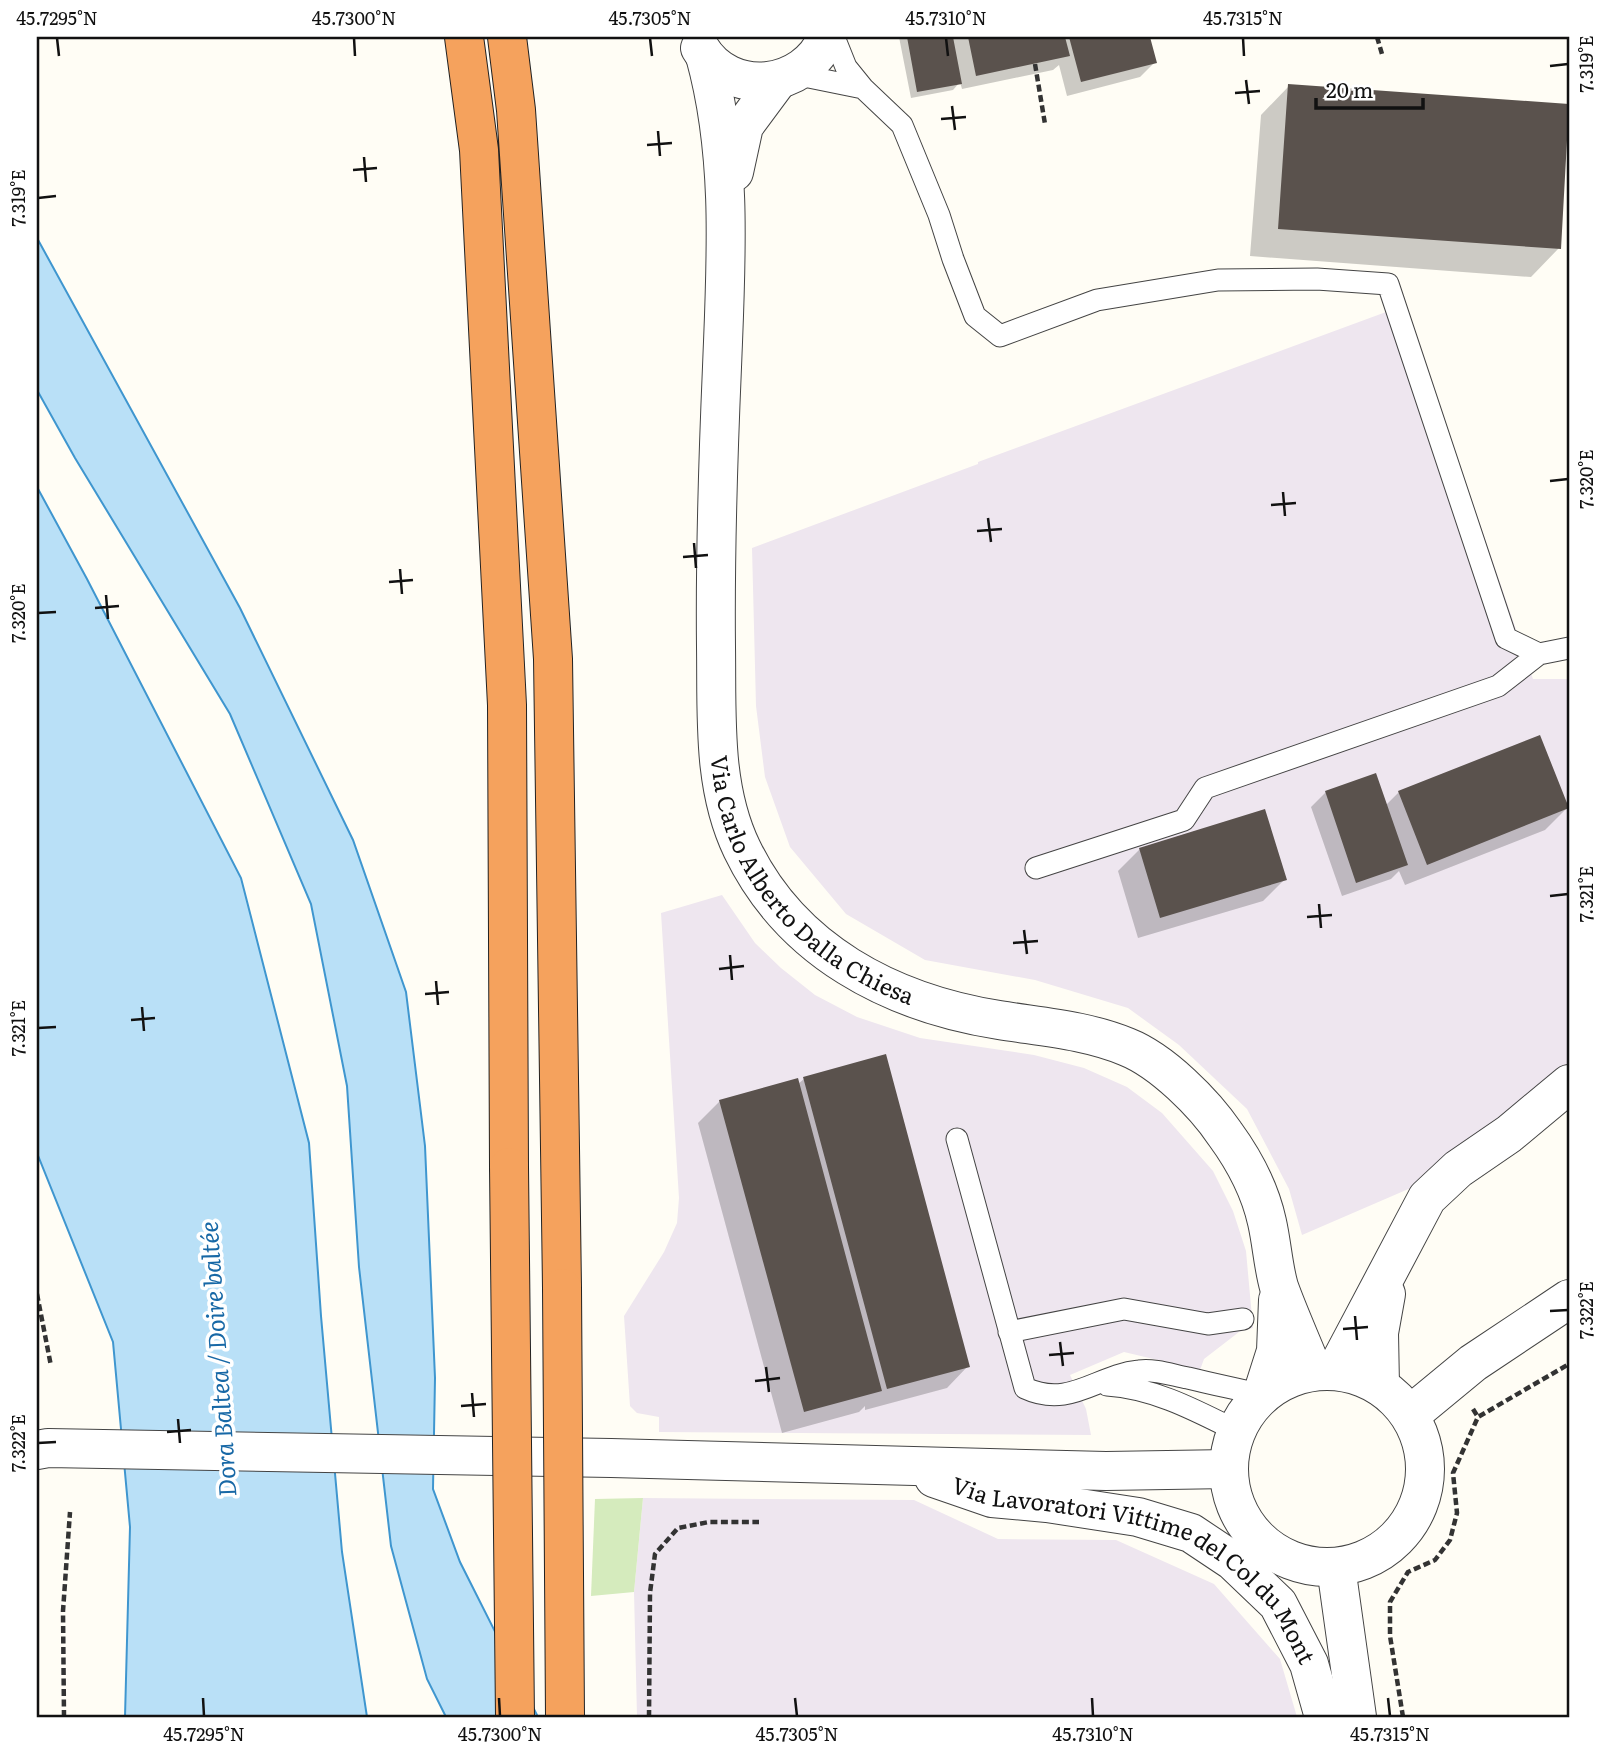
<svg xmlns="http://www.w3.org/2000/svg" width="1606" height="1754" viewBox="0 0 1606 1754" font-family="Literata,serif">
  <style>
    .industrial { fill: #eee6ef }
    .green { fill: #d5ebbd }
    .water { fill: #b9e0f7; stroke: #3f96cf; stroke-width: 2 }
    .shadow { fill: #0003 }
    .building { fill: #5a524d }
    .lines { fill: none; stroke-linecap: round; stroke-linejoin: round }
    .service-casing { stroke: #444; stroke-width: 23 }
    .minor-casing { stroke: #444; stroke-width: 40 }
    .tertiary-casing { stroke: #444; stroke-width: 40 }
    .motorway-casing { stroke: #222; stroke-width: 40 }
    .path { stroke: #333; stroke-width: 4.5; stroke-dasharray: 7 3.5; stroke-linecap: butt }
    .service { stroke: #fff; stroke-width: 21 }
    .minor { stroke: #fff; stroke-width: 38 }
    .tertiary { stroke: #fff; stroke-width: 38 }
    .motorway { stroke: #f5a25d; stroke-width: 38 }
    .motorway-bridge-casing { stroke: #222; stroke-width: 40; stroke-linecap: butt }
    .motorway-bridge { stroke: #f5a25d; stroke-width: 38 }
    .ticks { fill: none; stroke: #111; stroke-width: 2.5 }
    .labels { text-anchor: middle; stroke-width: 7; stroke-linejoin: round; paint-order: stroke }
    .street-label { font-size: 23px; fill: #111; stroke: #fff }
    .water-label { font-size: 24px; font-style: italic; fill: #1768a6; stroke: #fff }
    .neatline { fill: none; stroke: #111; stroke-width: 2.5 }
    .ticks-label { font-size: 18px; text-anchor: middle; fill: #111 }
  </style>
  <rect width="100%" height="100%" fill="#fffdf5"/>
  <path class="industrial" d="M1405 305 1533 679H1569V1067L1566 1064 1506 1120 1420 1184 1302 1235 1289 1189 1247 1109 1179 1045 1128 1008 1035 980 925 960 846 914 790 847 765 777 756 706 752 548 978 464V462Z
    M722 895 755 943 781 968 815 995 857 1017 920 1038 1034 1055 1084 1068 1127 1087 1162 1113 1213 1171 1233 1211 1246 1251 1253 1328 1239 1332 1204 1359 1200 1370 1124 1352 1070 1375 1086 1409 1091 1435 659 1432V1417L637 1413 630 1406 624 1316 664 1252 677 1223 679 1198 661 913Z
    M643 1498 914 1500 998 1539 1116 1540 1214 1584 1280 1659 1297 1717H637L634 1592Z"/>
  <path class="green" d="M643 1498 634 1592 591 1596 595 1499Z"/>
  <path class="water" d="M37 238 240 608 353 840 406 992 425 1146 435 1378 433 1489 460 1562 538 1717H446L427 1679 391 1546 359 1267 347 1086 311 904 230 714 75 458 37 390Z
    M37 487 87 579 241 878 309 1143 321 1316 342 1552 367 1717H125L130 1527 113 1342 37 1153Z"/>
  <path class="shadow" d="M899 37H1148L1155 62 1140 77 1067 96 1059 65 1053 70 962 89 960 82 953 90 911 98Z
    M1289 86 1569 106 1559 248 1531 277 1250 256 1261 115Z
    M1326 792 1385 806 1399 792 1567 808 1545 830 1405 885 1399 871 1391 879 1342 896 1311 807Z
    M1140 849 1285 879 1263 901 1138 938 1118 871Z
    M804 1079 968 1366 947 1388 865 1410V1406L859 1412 782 1433 698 1123 720 1101 798 1084Z"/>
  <path class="building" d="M907 37H953L962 84 917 92Z
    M968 37H1065L1070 56 976 76Z
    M1069 37H1150L1157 63 1081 82Z
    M1288 84 1569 104 1561 249 1278 229Z
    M1540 735 1569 808 1427 865 1398 791Z
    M1376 773 1408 865 1356 883 1325 791Z
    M1265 809 1287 880 1160 918 1139 848Z
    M886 1054 970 1367 887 1389 803 1077Z
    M798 1078 882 1391 804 1412 719 1100Z"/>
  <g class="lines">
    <defs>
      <path id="service" d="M834 37 846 67 863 88 902 125 939 215 953 259 975 316 1000 336 1097 300 1218 280 1317 279 1388 284 1506 638 1539 654 1569 648
        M794 74 863 88
        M1036 868 1184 820 1205 788 1498 686 1539 654
        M957 1139 1025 1388C1070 1409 1097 1375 1139 1371 1155 1369 1172 1375 1188 1378 1212 1384 1237 1389 1262 1395
        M1009 1332 1124 1309 1208 1324 1243 1319
        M1107 1385C1154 1388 1195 1410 1237 1431"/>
      <g id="minor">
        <path d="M700 48C730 98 805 90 827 37"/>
        <path id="s1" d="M705 56C733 157 726 264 722 367 718 460 715 554 716 647 717 715 712 787 742 849 791 951 891 1003 999 1020 1042 1027 1086 1030 1127 1047 1162 1061 1204 1103 1225 1134 1244 1160 1260 1190 1267 1222 1272 1244 1273 1266 1279 1287 1289 1315 1302 1343 1313 1371"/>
        <path d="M734 172 744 126 778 80"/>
        <path d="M1336 1370 1427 1198 1458 1169 1509 1134 1569 1084"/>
        <path d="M1380 1386 1379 1333 1386 1294"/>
        <path d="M1262 1395 1276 1351 1278 1300"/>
      </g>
      <g id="tertiary">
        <circle cx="1327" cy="1469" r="98"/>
        <path d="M1410 1415 1473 1363 1569 1299"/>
        <path d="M37 1450 48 1448 611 1458 1106 1471 1229 1469"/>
        <path id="s2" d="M934 1478 992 1498 1047 1503 1138 1517 1191 1533 1233 1561 1278 1604 1309 1664 1324 1717"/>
        <path d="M1336 1567 1357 1717"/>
      </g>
      <path id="motorway" d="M464 37 479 150 507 705 509 1167
        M507 37 516 110 553 659 562 1288"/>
    </defs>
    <use href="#service" class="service-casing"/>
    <use href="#minor" class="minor-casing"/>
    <use href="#tertiary" class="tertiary-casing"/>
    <use href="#motorway" class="motorway-casing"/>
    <path class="path" d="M1377 37 1382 54
      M1035 64 1045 124
      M37 1294 51 1366
      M1473 1409 1478 1417
      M64 1717 63 1611 70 1512
      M649 1717 650 1593 655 1554 678 1528 709 1522H759
      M1403 1717 1390 1636V1602L1408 1572 1435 1560 1450 1540 1457 1513 1453 1473 1478 1417 1569 1364"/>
    <use href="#service" class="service"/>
    <use href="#minor" class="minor"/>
    <use href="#tertiary" class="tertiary"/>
    <use href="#motorway" class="motorway"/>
    <defs>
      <path id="motorway-bridge" d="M509 1167 515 1717
        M562 1288 565 1717"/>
    </defs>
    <use href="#motorway-bridge" class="motorway-bridge-casing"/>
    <use href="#motorway-bridge" class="motorway-bridge"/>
  </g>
  <path class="ticks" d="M57 38 59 56M354 38 355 56M650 38 652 56M946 38 948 56M1243 38 1244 56M1550 66 1568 64M1246 80 1249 104M1235 93 1260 91M952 106 955 130M941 119 966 117M658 131 660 156M647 145 672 143M364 157 366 182M353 170 377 168M38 198 56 196M1550 481 1568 479M1283 492 1285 516M1271 505 1296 503M988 518 991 542M977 531 1002 529M694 543 696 568M683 557 708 555M400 569 402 594M389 582 413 580M106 595 108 619M95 608 119 606M38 613 56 612M1550 896 1568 894M1319 904 1321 928M1307 917 1332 915M1024 930 1027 954M1013 943 1038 941M730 955 732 980M719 969 744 966M436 981 438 1005M425 994 449 992M142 1007 144 1031M131 1020 155 1018M38 1028 56 1027M1550 1311 1568 1310M1355 1316 1357 1340M1343 1329 1368 1327M1060 1342 1063 1366M1049 1355 1074 1353M766 1367 769 1392M755 1381 780 1378M472 1393 474 1417M461 1406 486 1404M178 1419 180 1443M167 1432 191 1430M38 1443 56 1442M203 1698 204 1716M499 1698 500 1716M795 1698 797 1716M1092 1698 1093 1716M1388 1698 1390 1716"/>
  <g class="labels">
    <g class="street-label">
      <text dy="8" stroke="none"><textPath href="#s1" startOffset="866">Via Carlo Alberto Dalla Chiesa</textPath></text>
      <text dy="8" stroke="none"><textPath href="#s2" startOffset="231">Via Lavoratori Vittime del Col du Mont</textPath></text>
    </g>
    <g class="water-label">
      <text transform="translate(219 1359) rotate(-94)" y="8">Dora Baltea / Doire baltée</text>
    </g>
  </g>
  <rect width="1606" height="1754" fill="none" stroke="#ffffff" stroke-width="77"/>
  <path d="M1316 98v10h107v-10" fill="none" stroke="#111111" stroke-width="3.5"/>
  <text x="1326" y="98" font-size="21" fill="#111111" stroke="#ffffff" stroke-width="5" paint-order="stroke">20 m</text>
  <rect x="38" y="38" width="1530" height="1678" class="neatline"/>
  <g class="ticks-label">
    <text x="57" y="25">45.7295°N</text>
    <text x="354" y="25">45.7300°N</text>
    <text x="650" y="25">45.7305°N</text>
    <text x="946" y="25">45.7310°N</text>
    <text x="1243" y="25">45.7315°N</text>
    <text transform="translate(1587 64) rotate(-90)" y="6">7.319°E</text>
    <text transform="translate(19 198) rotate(-90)" y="6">7.319°E</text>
    <text transform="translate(1587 479) rotate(-90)" y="6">7.320°E</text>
    <text transform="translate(19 613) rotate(-90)" y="6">7.320°E</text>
    <text transform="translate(1587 894) rotate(-90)" y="6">7.321°E</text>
    <text transform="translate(19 1028) rotate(-90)" y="6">7.321°E</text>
    <text transform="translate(1587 1310) rotate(-90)" y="6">7.322°E</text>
    <text transform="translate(19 1443) rotate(-90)" y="6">7.322°E</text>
    <text x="204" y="1741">45.7295°N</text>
    <text x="500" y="1741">45.7300°N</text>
    <text x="797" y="1741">45.7305°N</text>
    <text x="1093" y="1741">45.7310°N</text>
    <text x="1390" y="1741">45.7315°N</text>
  </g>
</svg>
